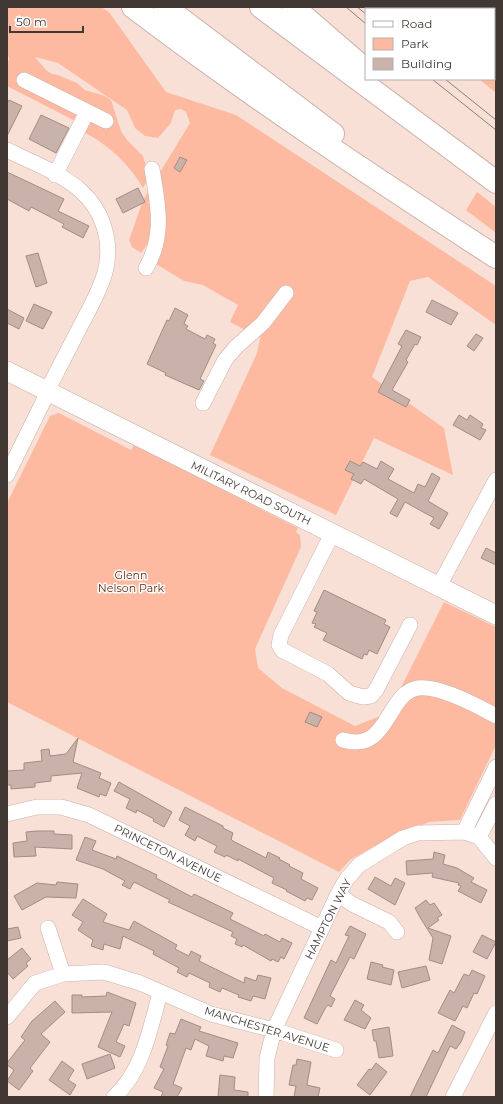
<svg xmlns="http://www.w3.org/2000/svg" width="503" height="1104" viewBox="0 0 503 1104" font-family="Montserrat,sans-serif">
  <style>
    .green { fill: #fdbaa1 }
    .building { fill: #c9b2a9; stroke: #a28c83 }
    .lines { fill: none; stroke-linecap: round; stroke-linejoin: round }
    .minor-casing { stroke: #c9b1a9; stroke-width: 16 }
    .major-casing { stroke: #c9b1a9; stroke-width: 20 }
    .highway-casing { stroke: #c9b1a9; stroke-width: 24 }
    .minor { stroke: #fff; stroke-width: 15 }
    .major { stroke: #fff; stroke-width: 19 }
    .highway { stroke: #fff; stroke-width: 22 }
    .tram { stroke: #8e7e78; stroke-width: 1 }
    .labels { text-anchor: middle; stroke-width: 3; stroke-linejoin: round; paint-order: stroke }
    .street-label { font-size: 11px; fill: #413834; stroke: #fff }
    .park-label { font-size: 11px; fill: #65270c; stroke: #fff }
  </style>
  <rect width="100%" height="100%" fill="#f9e0d7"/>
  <path class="green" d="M7 7H101L109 12 166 92 236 115 496 286V325L428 277 410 281 372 377 444 428 453 475 374 438 336 515 210 455 257 353 264 319 249 332 230 322 238 305 203 285 184 281 156 264 163 222 141 253 132 247 129 240 143 200 190 123 186 112 181 109 175 110 171 123 158 138 145 136 135 128 127 110 58 63 35 57 46 70 52 74 58 75 77 83 85 90 105 96 111 100 121 131 127 140 143 156 149 177 143 188C127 161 106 143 78 129L81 124 7 86V64L9 59 7 50Z
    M392 7H496V93L479 79H494V9H395Z
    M477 192 496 207V233L466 210Z
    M59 413 131 450 134 445 298 528 296 532 300 535 301 547 255 649 258 668 282 688 355 726 388 713 444 602 496 627V745L460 820 429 822 371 848 350 860 339 872 7 702V503L50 416Z"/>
  <path class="building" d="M9 100 22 106 7 136V104Z
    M41 115 69 128 56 153 29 139Z
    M180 157 187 160 180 172 174 168Z
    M7 172 64 199 58 211 89 226 83 238 62 227 64 224 31 207 29 211 7 199Z
    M138 188 145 202 123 213 116 199Z
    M38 253 47 283 36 287 26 256Z
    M432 300 458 313 451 325 426 312Z
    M34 304 52 312 43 329 26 321Z
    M175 308 188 315 185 321 184 324 188 326 186 329 205 339 207 335 215 339 213 343 216 345 200 379 204 381 199 390 165 375 166 373 147 364 167 320 169 321Z
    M7 309 24 318 19 329 7 323Z
    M406 330 421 337 417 345 415 344 406 360 408 362 392 390 410 400 406 407 378 392 402 346 398 344Z
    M476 334 483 338 474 351 467 346Z
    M459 415 467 420 470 415 483 424 481 428 486 430 480 440 453 425Z
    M350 461 360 466 363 462 377 469 381 461 394 469 388 479 414 493 418 484 425 487 432 473 440 478 428 501 448 513 439 529 430 524 434 518 405 502 397 517 390 513 398 499 364 479 361 484 351 479 354 474 345 470Z
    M486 548 496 553V565L481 558Z
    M324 590 386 620 384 624 390 627 377 654 369 650 367 655 364 654 362 659 323 640 327 633 314 627 316 624 312 623 317 612 314 611Z
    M310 712 322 717 317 727 305 722Z
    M78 738 73 762 101 773 99 778 111 783 106 796 100 794 99 797 77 788 82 773 51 776V781L35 783V787L11 789V785H7V771L24 770V763L42 761 41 750 49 749 50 756 66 754Z
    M119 782 172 812 164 827 153 821 154 819 137 810 136 813 126 808 130 799 114 791Z
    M185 807 223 826V828L233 833 231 839 233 841 266 858 268 852 280 858 279 859 290 865 289 866 303 873 301 879 318 888 312 900 307 898 305 901 286 891 287 890 272 883 274 878 238 859V861L226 855 225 857 214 852 217 846 197 836 195 841 185 835 190 826 179 820Z
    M37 831H54V834L72 835V849L35 847 36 856 14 857 13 843 27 841 26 832Z
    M85 837 96 841 92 850 116 859 117 856 157 875 156 878 192 897 194 894 233 913 230 919 264 936 265 934 280 942 282 938 292 943 284 959 281 957 278 962 272 959 271 961 243 945 242 947 235 944 237 939 231 936 233 932 168 902 170 900 134 882 130 889 122 885 125 881 103 869 76 860Z
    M434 852 445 855 443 864 457 868 474 878 471 882 487 890 481 903 458 891 461 886 458 885 459 883 432 877 433 873 407 875 406 861 433 859Z
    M375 877 391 886 395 878 405 883 395 905 368 889Z
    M57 882 78 884 76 898 46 897 22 910 14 896 37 883 56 885Z
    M83 899 107 914 103 922 129 930 134 921 177 945 175 949 189 956 191 951 201 956 199 961 244 983 245 977 256 981 258 975 271 978 265 999 253 996 251 1001 238 997 239 995 222 988 220 992 209 987 210 983 189 973 187 977 177 972 179 968 153 954 154 951 123 936 120 949 104 944 103 950 91 946 93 940 78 930 83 922 72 915Z
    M426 900 430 905 434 903 442 915 437 918 439 920 428 928 451 936 442 964 429 960 433 938 421 919 415 908Z
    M350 926 366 934 354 959 350 957 330 996 335 999 331 1007 328 1005 326 1007 317 1024 304 1018 331 960 336 963 349 936 345 935Z
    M18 927 21 938 7 941V929Z
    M482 935 496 942 487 959 473 952Z
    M22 948 31 959 26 963 28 966 13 979 7 972V960Z
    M371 962 383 965 382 967 394 970 391 985 367 979Z
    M426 966 430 980 402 988 398 972Z
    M472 970 485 976 477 994 474 993 467 1008 463 1006 455 1021 438 1013 450 990 454 993 464 974 469 976Z
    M107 992 136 1003 129 1026 124 1024 116 1042 125 1046 120 1057 98 1047 112 1012 72 1013V995H82V997L106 996Z
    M355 1000 364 1005 361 1010 371 1018 365 1029 344 1020Z
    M55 1001 65 1012 41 1034 50 1042 30 1068 33 1071 19 1090 7 1081 14 1070 7 1065V1063L25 1040 21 1037 32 1021Z
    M181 1019 201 1027 199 1031 238 1043 233 1058 224 1056 223 1061 206 1056 209 1046 195 1039 191 1050 186 1048 173 1084 182 1088 177 1097H161L163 1092 154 1088 164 1069 160 1067 168 1046 166 1045 170 1033 175 1034Z
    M452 1025 465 1032 461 1042 456 1049 450 1046 426 1097H410L433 1050 438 1053Z
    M389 1027 393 1056 379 1058 376 1041H374L372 1030Z
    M110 1054 115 1068 87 1079 82 1064Z
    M297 1059 311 1062 307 1085 320 1088 318 1097H294L296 1086 289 1085 293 1065H296Z
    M62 1061 74 1070 68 1080 76 1085 70 1095 49 1080Z
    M376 1063 387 1072 370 1095 357 1085 369 1069 371 1070Z
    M220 1075 235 1077 234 1090 248 1092V1097H218Z"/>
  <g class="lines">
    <defs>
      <path id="minor" d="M24 80 106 121
        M7 150C31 162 61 173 81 191 91 200 99 212 103 224 117 264 98 292 80 327 69 348 58 370 47 391
        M55 175 87 112
        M146 268C165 236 158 204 152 169
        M203 403 225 360 236 347 263 323 286 293
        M7 475 48 392
        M332 534 281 635 279 645 282 650 328 674 349 693 363 697 371 696 376 690 410 625
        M439 586 496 480
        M343 740C389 754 386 693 418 688 438 685 478 706 496 716
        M7 814 37 807H61L89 815 322 928
        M464 832 496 767
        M479 837 496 804
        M338 894 352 904 389 922 397 932
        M48 928 63 974
        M7 1017 35 983 63 974 104 972 140 983 211 1014 274 1030 336 1050
        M114 1097C143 1071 150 1029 160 993
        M266 1097 267 1058 274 1030 338 894 346 880 359 865 403 838 418 833 464 832 479 837 496 858
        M453 1097 496 1013"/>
      <path id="major" d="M7 371 496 615"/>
      <path id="highway" d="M133 7C250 96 373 177 496 257
        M165 7 333 134
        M261 7 496 182
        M293 7 359 64"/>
    </defs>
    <use href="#minor" class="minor-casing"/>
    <use href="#major" class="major-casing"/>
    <use href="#highway" class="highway-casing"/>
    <use href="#minor" class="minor"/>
    <use href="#major" class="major"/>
    <use href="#highway" class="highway"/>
    <path class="tram" d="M346 7 366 24
      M357 7 366 14
      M432 79 496 130
      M445 79 496 120"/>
  </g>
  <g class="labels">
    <g class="street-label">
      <text transform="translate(251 493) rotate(26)" y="4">MILITARY ROAD SOUTH</text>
      <text transform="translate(168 853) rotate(26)" y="4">PRINCETON AVENUE</text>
      <text transform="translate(328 919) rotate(-63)" y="4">HAMPTON WAY</text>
      <text transform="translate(267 1029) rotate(17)" y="4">MANCHESTER AVENUE</text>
    </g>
    <g class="park-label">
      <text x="131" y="579">Glenn<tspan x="131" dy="13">Nelson Park</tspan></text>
    </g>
  </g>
  <rect width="503" height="1104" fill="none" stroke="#413834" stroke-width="16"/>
  <rect x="365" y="8" width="130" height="72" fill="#ffffff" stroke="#b3afae"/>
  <rect x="373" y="21" width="20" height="6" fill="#ffffff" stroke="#b3afae"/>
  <text x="401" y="28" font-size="12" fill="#413834">Road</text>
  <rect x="373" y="38" width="20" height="12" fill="#fdbaa1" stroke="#b3afae"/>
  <text x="401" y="48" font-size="12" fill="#413834">Park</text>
  <rect x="373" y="58" width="20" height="12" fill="#c9b2a9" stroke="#b3afae"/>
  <text x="401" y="68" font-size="12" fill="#413834">Building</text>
  <path d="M10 26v6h73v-6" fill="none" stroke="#413834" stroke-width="2"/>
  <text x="16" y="26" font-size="12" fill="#413834" stroke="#ffffff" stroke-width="3" paint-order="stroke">50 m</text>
</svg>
